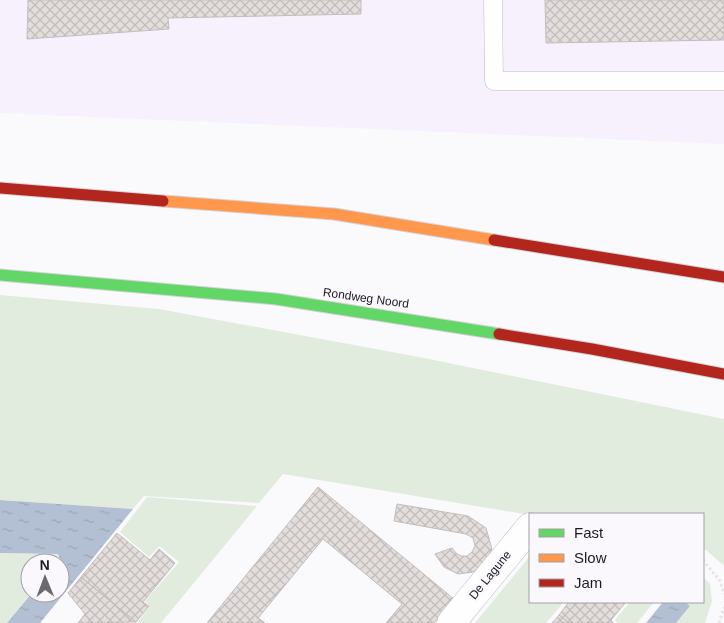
<svg xmlns="http://www.w3.org/2000/svg" width="724" height="623" viewBox="0 0 724 623" font-family="Arial,sans-serif">
  <style>
    .built { fill: #f6f1fd }
    .green { fill: #e1ecde }
    .water { fill: url(#water-ripples) }
    .building { fill: url(#building-cross-hatch); stroke: #c3bebd }
    .lines { fill: none; stroke-linecap: round; stroke-linejoin: round }
    .lane-casing { stroke: #bfbcc3; stroke-width: 19 }
    .street-casing { stroke: #bfbcc3; stroke-width: 29 }
    .fast-casing { stroke: #d5d3d7; stroke-width: 13 }
    .slow-casing { stroke: #d5d3d7; stroke-width: 13 }
    .jam-casing { stroke: #d5d3d7; stroke-width: 13 }
    .path { stroke: #e6e5e7; stroke-width: 3; stroke-dasharray: 2.5 2.5; stroke-linecap: butt }
    .lane { stroke: #fefeff; stroke-width: 18 }
    .street { stroke: #fefeff; stroke-width: 28 }
    .fast { stroke: #63d668; stroke-width: 11 }
    .slow { stroke: #ff974d; stroke-width: 11 }
    .jam { stroke: #b3261e; stroke-width: 11 }
    .labels { text-anchor: middle; stroke-width: 4.5; stroke-linejoin: round; paint-order: stroke }
    .street-label { font-size: 12px; fill: #1e1a23; stroke: #faf8fd }
  </style>
  <defs>
    <pattern id="water-ripples" width="26" height="14" patternUnits="userSpaceOnUse" patternTransform="scale(1.25)"><rect width="26" height="14" fill="#b3c0d4"/><path d="M2 4q2-2 4 0t4 0M15 11q2-2 4 0t4 0" fill="none" stroke="#9aa4b6"/></pattern>
    <pattern id="building-cross-hatch" width="8" height="8" patternUnits="userSpaceOnUse" patternTransform="scale(1.25)"><rect width="8" height="8" fill="#e3dddb"/><path d="M0 0l8 8M0 8l8-8" fill="none" stroke="#c2bdbc"/></pattern>
  </defs>
  <rect width="100%" height="100%" fill="#faf9fc"/>
  <path class="built" d="M0 0H724V144L0 113Z"/>
  <path class="green" d="M0 295 159 309 419 357 724 419V566L706 550 703 549V514L530 515 283 474 259 503 144 496 133 509 0 500Z
    M147 497 257 506 161 623H137L150 606 145 601 179 562 159 546 149 557 120 532Z
    M0 553 58 554 60 560 57 563H30V593H32L7 623H0Z
    M530 556V602H564L546 623H475Z
    M703 577 710 584 712 601 705 623H676L690 606 685 602H703Z
    M630 602H654L637 623H618L615 620Z"/>
  <path class="water" d="M0 500 133 509 40 623H7L32 593H60V563H57L60 559 58 554 0 553Z
    M663 602H685L690 606 676 623H646Z"/>
  <path class="building" d="M28 0H361V14L168 18 169 29 27 39Z
    M545 0H724V40L546 43Z
    M318 487 454 599 434 623H386L402 604 323 539 258 618 265 623H207Z
    M397 504 468 516 486 528 492 549 485 564 473 572 458 574 444 567 435 554 452 548 456 553 461 556H467L472 552 475 546 473 538 466 534 394 521Z
    M117 533 150 560 159 549 175 563 143 602 149 606 136 622 81 577Z
    M81 577 136 622 78 623 85 614 68 593Z
    M569 602H574L576 604 578 602H626L611 620 613 623H569L559 615Z
    M559 615 569 623H552Z"/>
  <g class="lines">
    <defs>
      <path id="lane" d="M493 0 494 81H724"/>
      <path id="street" d="M451 623 530 527"/>
      <path id="fast" d="M0 275 276 299 499 334"/>
      <path id="slow" d="M163 201 334 214 494 240"/>
      <path id="jam" d="M0 188 163 201
        M494 240 724 277
        M499 334 592 349 724 374"/>
    </defs>
    <use href="#lane" class="lane-casing"/>
    <use href="#street" class="street-casing"/>
    <use href="#fast" class="fast-casing"/>
    <use href="#slow" class="slow-casing"/>
    <use href="#jam" class="jam-casing"/>
    <path class="path" d="M703 560 720 581 724 594
      M719 623 724 607"/>
    <use href="#lane" class="lane"/>
    <use href="#street" class="street"/>
    <use href="#fast" class="fast"/>
    <use href="#slow" class="slow"/>
    <use href="#jam" class="jam"/>
  </g>
  <g class="labels">
    <g class="street-label">
      <text transform="translate(366 298) rotate(8)" y="4">Rondweg Noord</text>
      <text transform="translate(490 575) rotate(-51)" y="4">De Lagune</text>
    </g>
  </g>
  <rect x="529" y="513" width="175" height="90" fill="#faf8fd" stroke="#a29fa6"/>
  <rect x="539" y="529" width="25" height="8" fill="#63d668" stroke="#a29fa6"/>
  <text x="574" y="538" font-size="15" fill="#1e1a23">Fast</text>
  <rect x="539" y="554" width="25" height="8" fill="#ff974d" stroke="#a29fa6"/>
  <text x="574" y="563" font-size="15" fill="#1e1a23">Slow</text>
  <rect x="539" y="579" width="25" height="8" fill="#b3261e" stroke="#a29fa6"/>
  <text x="574" y="588" font-size="15" fill="#1e1a23">Jam</text>
  <g transform="translate(45 578) rotate(359)"><circle r="24" fill="#faf8fd" stroke="#a29fa6"/>
  <path d="M0-4L9 19L0 12L-9 19Z" fill="#6b686f"/>
  <text y="-8" font-size="14" font-weight="bold" text-anchor="middle" fill="#1e1a23">N</text>
  </g>
</svg>
